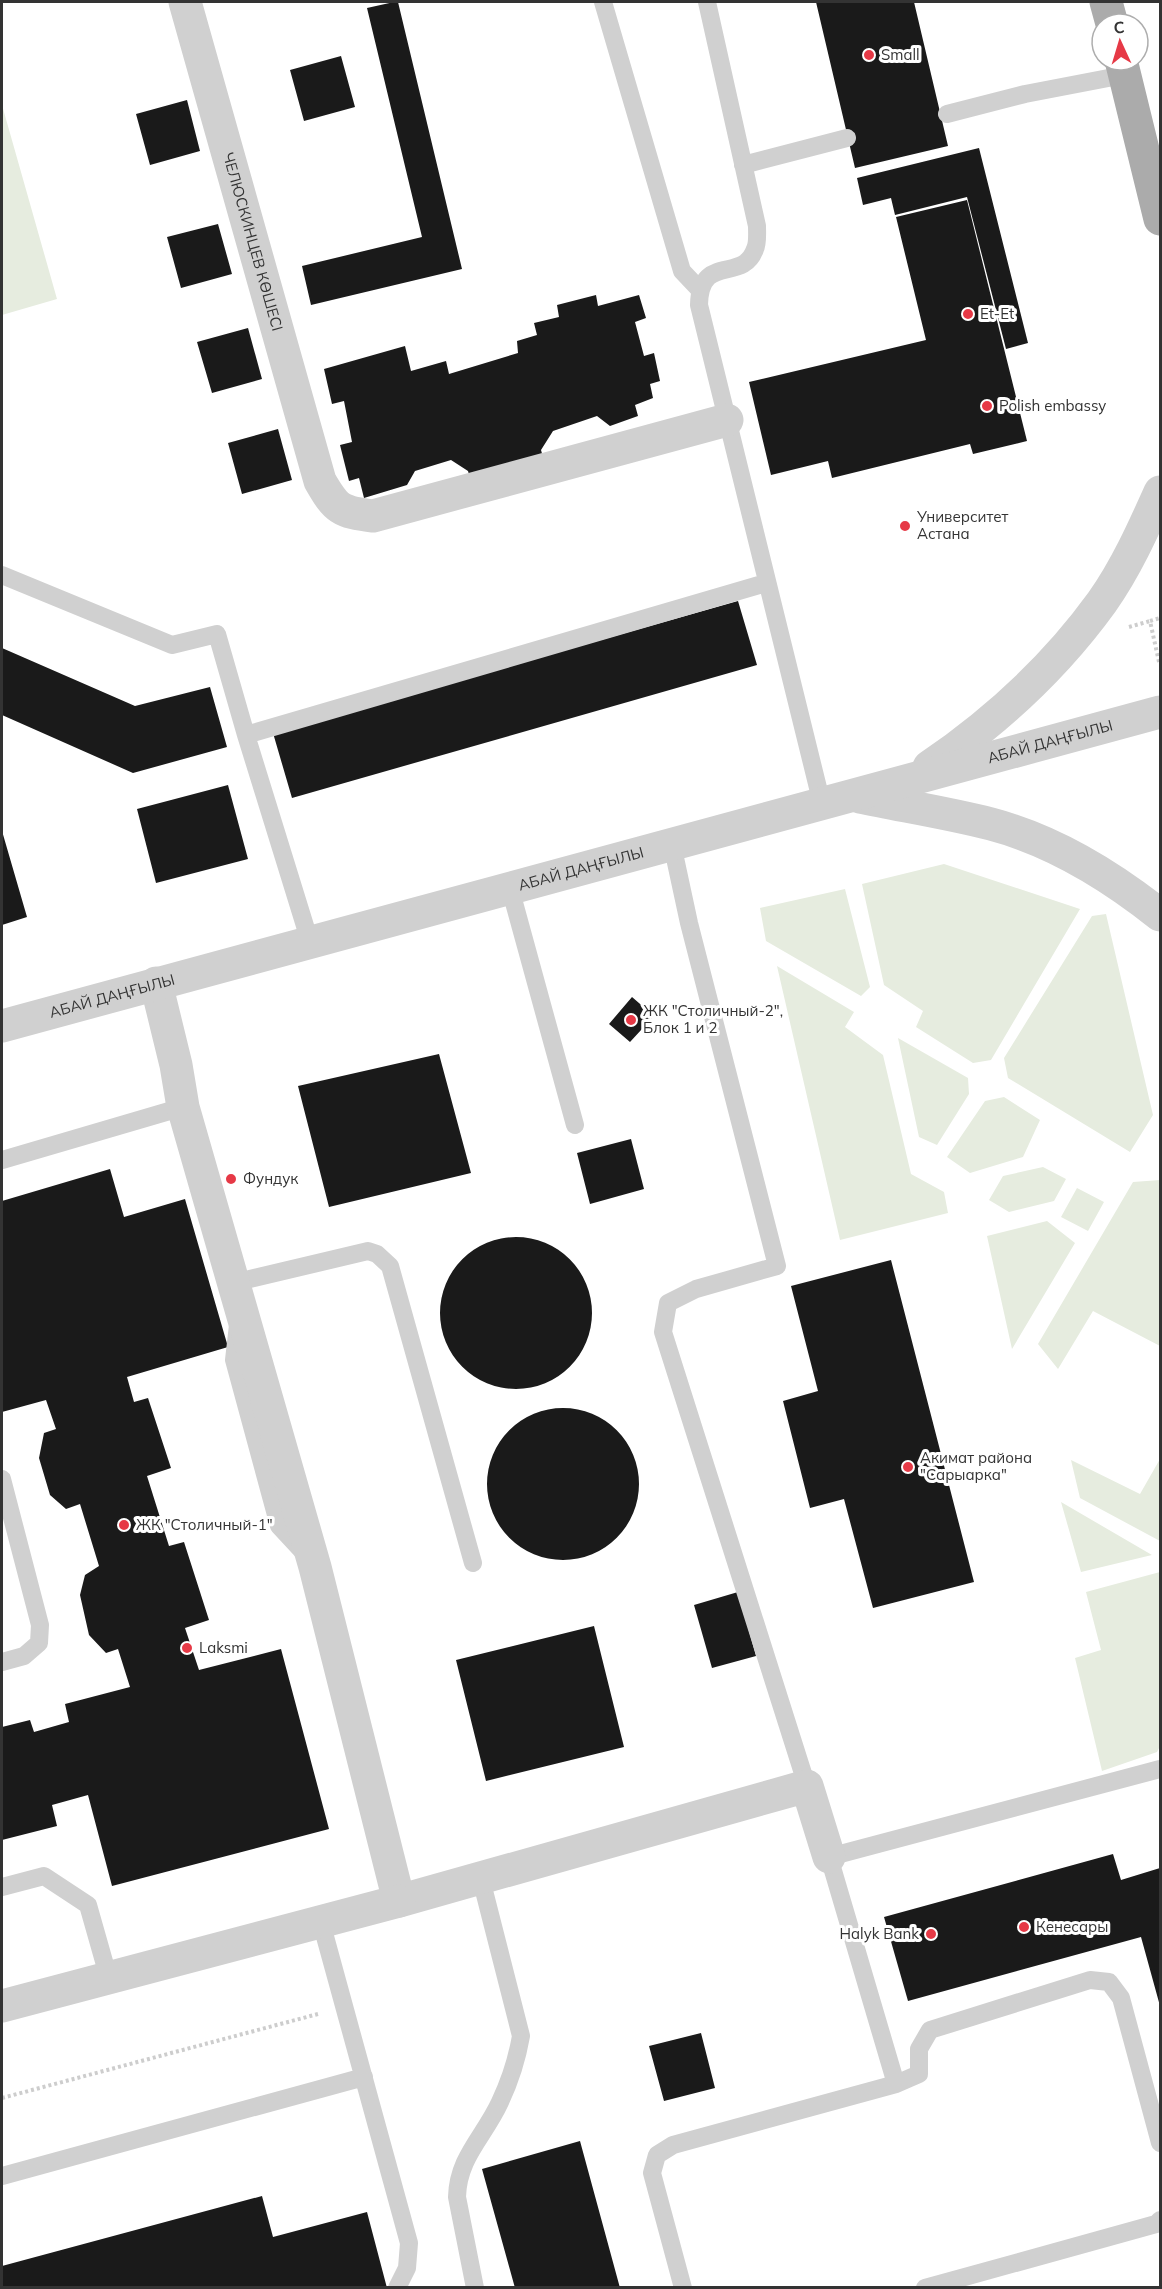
<svg xmlns="http://www.w3.org/2000/svg" width="1162" height="2289" viewBox="0 0 1162 2289" font-family="Mulish,sans-serif">
  <style>
    .green { fill: #e6ecdf }
    .building { fill: #1a1a1a }
    .lines { fill: none; stroke-linecap: round; stroke-linejoin: round }
    .path { stroke: #cdcdcd; stroke-width: 4; stroke-dasharray: 3 3; stroke-linecap: butt }
    .service { stroke: #d0d0d0; stroke-width: 18 }
    .minor { stroke: #d0d0d0; stroke-width: 33 }
    .tertiary { stroke: #d0d0d0; stroke-width: 33 }
    .primary { stroke: #ababab; stroke-width: 33 }
    .poi-dot { fill: #e63946; stroke: #fff; stroke-width: 2 }
    .labels { text-anchor: middle; stroke-width: 6; stroke-linejoin: round; paint-order: stroke }
    .poi-label { font-size: 15px; fill: #333; stroke: #fff; text-anchor: start }
    .street-label { font-size: 15px; fill: #333; stroke: #fff }
  </style>
  <rect width="100%" height="100%" fill="#fff"/>
  <path class="green" d="M2 105 57 299 2 315Z
    M944 864 1080 909 991 1060 973 1063 916 1027 923 1011 884 985 862 884Z
    M845 889 870 987 861 996 766 941 760 908Z
    M1106 914 1153 1115 1130 1152 1008 1078 1004 1058 1092 916Z
    M777 966 854 1012 845 1027 883 1055 911 1174 944 1192 948 1213 840 1240Z
    M898 1038 968 1078 969 1094 937 1145 919 1137Z
    M1004 1097 1040 1120 1023 1157 970 1173 947 1157 985 1101Z
    M1043 1167 1066 1179 1054 1201 1009 1212 989 1200 1003 1176Z
    M1160 1180V1346L1093 1311 1058 1369 1038 1344 1133 1182Z
    M1077 1188 1104 1202 1088 1231 1061 1217Z
    M1047 1221 1075 1243 1012 1349 987 1236Z
    M1160 1459V1541L1080 1498 1071 1460 1140 1494Z
    M1061 1502 1152 1555 1081 1572Z
    M1160 1572V1746L1157 1752 1102 1771 1075 1658 1101 1650 1086 1592Z"/>
  <path class="building" d="M394 2H398L462 269 311 305 302 266 422 237 367 8Z
    M816 2H914L948 146 855 168Z
    M341 56 355 107 304 121 290 70Z
    M187 100 200 151 150 165 136 114Z
    M979 148 1028 343 1006 349 967 197 895 215 891 198 863 205 857 178Z
    M967 200 1027 441 973 454 970 444 832 478 828 461 771 475 749 382 926 340 896 217Z
    M218 224 232 274 181 288 167 237Z
    M596 295 598 306 639 295 646 318 635 322 644 356 654 353 660 381 650 384 653 398 635 405 638 416 610 426 597 416 553 431 541 450 545 464 473 488 468 471 451 460 415 471 407 485 364 498 359 478 349 481 340 445 352 442 344 401 332 404 324 369 405 346 411 371 446 361 449 374 518 353 517 341 537 335 534 323 559 317 557 305Z
    M248 328 262 379 212 393 197 342Z
    M278 429 292 480 242 494 228 443Z
    M738 601 757 665 292 798 273 733Z
    M2 648 135 706 210 687 227 747 133 773 2 715Z
    M228 785 248 859 156 883 137 809Z
    M2 831 27 917 2 925Z
    M632 997 654 1016 630 1042 609 1024Z
    M439 1054 471 1173 329 1207 298 1086Z
    M631 1139 644 1189 590 1204 577 1153Z
    M110 1169 124 1217 185 1199 228 1347 127 1377 134 1402 148 1398 171 1468 147 1476 169 1546 184 1542 209 1620 185 1628 199 1670 281 1649 329 1829 112 1886 88 1795 52 1805 57 1826 2 1840V1727L30 1720 34 1732 69 1722 65 1704 130 1687 118 1649 106 1653 89 1635 80 1595 85 1575 99 1566 80 1504 66 1509 50 1495 39 1458 44 1433 56 1429 46 1400 2 1412V1201Z
    M440 1313a76 76 0 1 1 152 0a76 76 0 1 1-152 0Z
    M891 1260 974 1582 873 1608 844 1499 810 1508 783 1401 818 1391 791 1286Z
    M487 1484a76 76 0 1 1 152 0a76 76 0 1 1-152 0Z
    M738 1592 756 1656 712 1668 694 1605Z
    M594 1626 624 1747 486 1781 456 1660Z
    M1113 1854 1121 1880 1160 1868V2006L1141 1937 908 2001 884 1917Z
    M701 2033 715 2088 664 2101 649 2046Z
    M580 2141 620 2288H515L482 2169Z
    M262 2196 273 2237 367 2212 387 2288H2V2266Z"/>
  <g class="lines">
    <path class="path" d="M1129 627 1150 621
      M1159 662 1150 621 1160 618
      M2 2098 318 2014"/>
    <path class="service" d="M603 2 682 271 699 289
      M707 2 757 226C757 233 758 243 755 249 743 284 700 252 699 305L822 804
      M947 114 1025 94 1124 75
      M743 165 847 138
      M2 575 172 645 217 634 246 735 310 942
      M246 735 766 583
      M672 844 689 923 777 1266 696 1289 668 1303 663 1332 807 1786
      M510 888 575 1125
      M2 1160 183 1107
      M233 1283 368 1251 377 1254 390 1266 473 1563
      M238 1325 234 1360 279 1526 305 1554
      M2 1479 40 1625 39 1643 24 1656 2 1662
      M2 1887 44 1876 88 1905 109 1979
      M321 1922 409 2243 407 2268 397 2288
      M896 2084 829 1857 1160 1769
      M2 2176 364 2077
      M475 2288 457 2197C458 2157 484 2137 500 2102 510 2081 517 2059 521 2036L481 1879
      M683 2288 652 2173 657 2155 673 2145 896 2084 919 2074V2049L930 2030 1090 1980 1109 1982 1121 1998 1160 2143
      M925 2288 1156 2224 1160 2220"/>
    <g class="minor">
      <path id="s1" d="M185 2 320 481C336 509 340 512 373 516L727 420"/>
      <path d="M156 983 176 1065 183 1107 315 1567 399 1901 807 1786 829 1857"/>
      <path d="M2 2006 399 1901"/>
    </g>
    <g class="tertiary">
      <path d="M929 767C995 722 1055 667 1102 602 1126 568 1143 530 1160 492"/>
      <path d="M860 797C903 806 948 813 991 824 1052 840 1111 876 1160 915"/>
      <path id="s2" d="M2 1026 1160 712"/>
    </g>
    <path class="primary" d="M1106 2 1112 24
      M1121 60 1160 219"/>
  </g>
  <g class="poi-dot">
    <circle cx="869" cy="55" r="6"/>
    <circle cx="968" cy="314" r="6"/>
    <circle cx="987" cy="406" r="6"/>
    <circle cx="905" cy="526" r="6"/>
    <circle cx="631" cy="1020" r="6"/>
    <circle cx="231" cy="1179" r="6"/>
    <circle cx="908" cy="1467" r="6"/>
    <circle cx="124" cy="1525" r="6"/>
    <circle cx="187" cy="1648" r="6"/>
    <circle cx="1024" cy="1927" r="6"/>
    <circle cx="931" cy="1934" r="6"/>
  </g>
  <g class="labels">
    <g class="poi-label">
      <text x="881" y="60">Small</text>
      <text x="980" y="319">Et-Et</text>
      <text x="999" y="411">Polish embassy</text>
      <text x="917" y="522">Университет<tspan x="917" dy="17">Астана</tspan></text>
      <text x="643" y="1016">ЖК "Столичный-2",<tspan x="643" dy="17">Блок 1 и 2</tspan></text>
      <text x="243" y="1184">Фундук</text>
      <text x="920" y="1463">Акимат района<tspan x="920" dy="17">"Сарыарка"</tspan></text>
      <text x="136" y="1530">ЖК "Столичный-1"</text>
      <text x="199" y="1653">Laksmi</text>
      <text x="1036" y="1932">Кенесары</text>
      <text x="919" y="1939" text-anchor="end">Halyk Bank</text>
    </g>
    <g class="street-label">
      <text dy="5" stroke="none"><textPath href="#s1" startOffset="249">ЧЕЛЮСКИНЦЕВ КӨШЕСІ</textPath></text>
      <text dy="5" stroke="none"><textPath href="#s2" startOffset="1086">АБАЙ ДАҢҒЫЛЫ</textPath></text>
      <text dy="5" stroke="none"><textPath href="#s2" startOffset="600">АБАЙ ДАҢҒЫЛЫ</textPath></text>
      <text dy="5" stroke="none"><textPath href="#s2" startOffset="114">АБАЙ ДАҢҒЫЛЫ</textPath></text>
    </g>
  </g>
  <rect width="1162" height="2289" fill="none" stroke="#333333" stroke-width="6"/>
  <g transform="translate(1120 42) rotate(356)"><circle r="28" fill="#ffffff" stroke="#adadad" stroke-width="1.5"/>
  <path d="M0-4.5L10 22L0 15L-10 22Z" fill="#e63946"/>
  <text y="-9" font-size="16" font-weight="bold" text-anchor="middle" fill="#333333">С</text>
  </g>
</svg>
